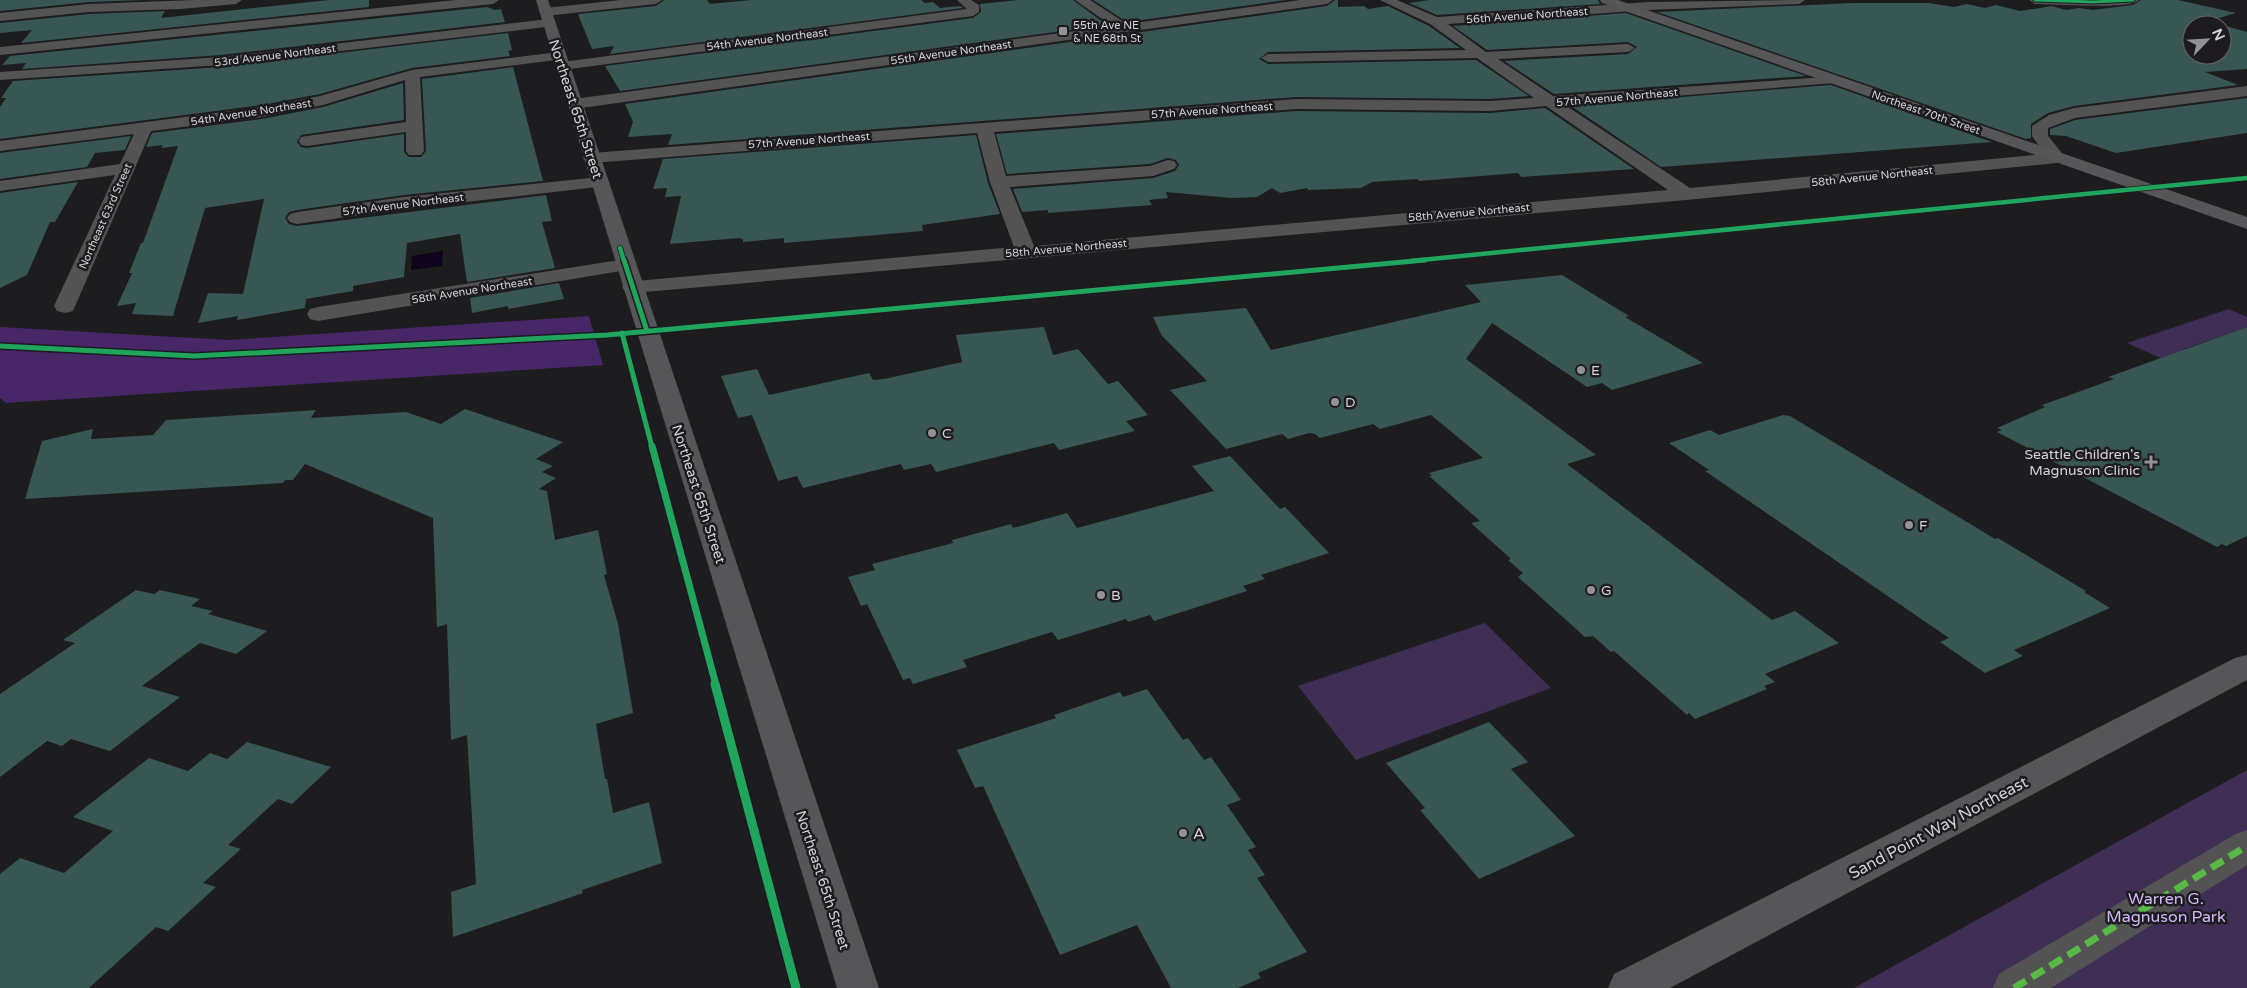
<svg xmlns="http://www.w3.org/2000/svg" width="2247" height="988" viewBox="0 0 2247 988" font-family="'Varela Round',sans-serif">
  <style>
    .green { fill: #402e54 }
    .forest { fill: #472768 }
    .water { fill: #0d031b }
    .building { fill: #385653 }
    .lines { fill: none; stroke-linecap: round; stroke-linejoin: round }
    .minor { fill: #535354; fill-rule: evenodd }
    .major { fill: #565557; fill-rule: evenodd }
    .quiet { stroke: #58b947; stroke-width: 7; stroke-dasharray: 14 7; stroke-linecap: butt }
    .cycleway-far4-casing { stroke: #1d1b20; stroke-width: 5 }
    .cycleway-far3-casing { stroke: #1d1b20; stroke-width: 6 }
    .cycleway-far2-casing { stroke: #1d1b20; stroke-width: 8 }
    .cycleway-far1-casing { stroke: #1d1b20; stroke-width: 10 }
    .cycleway-casing { stroke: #1d1b20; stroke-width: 12 }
    .cycleway-far4 { stroke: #20a55d; stroke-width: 3 }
    .cycleway-far3 { stroke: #20a55d; stroke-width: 4.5 }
    .cycleway-far2 { stroke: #20a55d; stroke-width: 5 }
    .cycleway-far1 { stroke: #20a55d; stroke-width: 7 }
    .cycleway { stroke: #20a55d; stroke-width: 9 }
    .poi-dot { fill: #939295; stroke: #1d1b20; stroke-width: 2 }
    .labels { text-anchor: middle; stroke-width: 5; stroke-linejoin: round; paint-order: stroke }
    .far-street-label { font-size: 11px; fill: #d3d2d5; stroke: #1d1b20 }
    .far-poi-label { font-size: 11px; fill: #d3d2d5; stroke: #1d1b20; text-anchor: start }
    .street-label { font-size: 14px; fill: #d3d2d5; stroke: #1d1b20 }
    .poi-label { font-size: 14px; fill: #d3d2d5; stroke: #1d1b20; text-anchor: start }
    .near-street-label { font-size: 16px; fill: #d3d2d5; stroke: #1d1b20 }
    .near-poi-label { font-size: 16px; fill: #d3d2d5; stroke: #1d1b20; text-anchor: start }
    .near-park-label { font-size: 16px; fill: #d4b9f9; stroke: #1d1b20 }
  </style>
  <rect width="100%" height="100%" fill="#1d1c1f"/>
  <path class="green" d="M2229 309 2247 317V327L2184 349 2172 363 2127 343Z
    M1485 623 1551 688 1356 760 1298 686Z
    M2247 770V988H1854Z"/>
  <path class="forest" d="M589 316 603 365 6 403 0 398V327L229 340Z"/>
  <path class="water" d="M443 251 442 266 411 270 412 256Z"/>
  <path class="building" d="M0 0H145L89 2 0 11Z
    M329 0H369V7L21 43 32 30 0 33V23L89 14 165 11 161 18Z
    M664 0H707L710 4 751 0H921L925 3 933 2 940 8 960 6 963 8 610 54 614 46 592 49 578 14 656 6Z
    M1019 0H1073L1107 25 620 91 605 66 973 18 981 12 980 4Z
    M1093 0H1286L1127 22Z
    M1335 0H1338V7L1364 6 1368 9 1388 6 1429 26 1460 48 1268 52 1259 59 1268 64 1476 60 1529 96 1490 99 1296 97 668 145 672 134 628 137 633 122 625 104 1327 6Z
    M1429 0H1598L1600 4 1437 15 1409 3Z
    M2141 0H2178L2236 13 2209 21 2221 25H2192V55H2222V25L2247 32V69L2205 72 2238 85 2074 106 2048 113 2031 124V138L2026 139 1657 12 1853 3H1929L1954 7 1967 4 1985 8 1996 5 2020 11 2052 6 2066 10 2079 8 2093 10 2133 5Z
    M487 7 495 10 501 9 505 22 221 55 22 69 26 63 2 65 10 56Z
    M1626 13 1806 76 1554 94 1504 61 1628 54 1637 47 1628 42 1487 50 1453 26Z
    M508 33 512 50 508 51 510 56 412 68 320 94 262 105 0 139V107L6 98H1L13 81 221 67Z
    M513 67 543 181 404 195 297 210 289 212 285 218 289 224 297 226 546 195 552 221 542 222 555 268 467 282 460 234 407 243 404 277 353 286V291L306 299 305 308 237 320 238 316 198 323 208 293 243 294 264 199 205 208 173 316 132 314 136 303 117 306 132 273H129L141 243H143L178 146 161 148 163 145 146 147 152 133 262 119 323 107 403 83 404 120 301 135 297 142 301 147 307 148 404 134V152L409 157H421L426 151 422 79Z
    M1831 85 1992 142 1661 167 1571 106Z
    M2247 98V133L2116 153 2066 136 2050 135V129L2075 120Z
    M1545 108 1634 169 1521 177 1518 173 1419 181 1417 179 1372 182 1361 188 1308 190 1307 188 1280 193 1272 188 1257 197 1231 198 1166 192 1168 198 1149 200 1152 205 1048 213V210L1022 212 1013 189 1153 178 1175 171 1179 165 1176 160 1168 158 1150 164 1007 174 996 134 1296 111 1490 113Z
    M976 135 988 183 1000 214 922 225 923 231 784 243V238L743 242V239L739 238 670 244 681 196 665 197 667 188 653 189 663 159Z
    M131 136 125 150 95 153 87 167 0 179V153Z
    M78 182 55 222H50L27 275 0 288V193Z
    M1562 275 1629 316 1625 317 1703 363 1612 390 1602 383 1587 387 1492 323 1466 359 1596 455 1567 464 1772 620 1795 611 1839 643 1765 674 1775 682 1764 686 1767 689 1695 719 1689 713 1687 715 1614 651 1611 652 1593 636 1585 637 1518 577 1523 573 1508 560 1511 559 1471 523 1480 521 1429 476H1432L1429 473 1483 458 1431 415 1380 429 1373 424 1320 438 1315 434 1309 433 1288 439 1282 434 1226 449 1170 390 1207 381 1162 336 1153 317 1246 308 1271 350 1481 302 1465 285Z
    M559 283 564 299 508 309V306L472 313 470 298Z
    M1044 327 1053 355 1078 349 1108 384 1118 381 1148 415 1126 421 1135 431 1059 450 1054 443 936 472 931 464 904 470 901 464 803 488 797 476 778 481 752 415 738 418 721 376 757 369 769 395 869 373 873 380 884 379 962 362 956 335Z
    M2247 327V536L2226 546 2222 544 2217 547 1997 432 2002 430 1997 428 2045 407 2042 405 2114 379 2108 377Z
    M465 409 563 442 536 459 553 466 542 472 556 478 539 489 547 491 555 540 598 530 607 574 604 575 618 624 633 713 596 724 605 779H607L613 813 649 802 662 863 582 890 583 893 453 937 451 892 476 884 467 735 451 740 447 624 437 627 433 518 305 464 293 480H285L283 483 25 499 42 441 93 429 91 439 153 435 166 420 316 410 311 418 406 412 441 424Z
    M1783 415 1790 416 1967 522 1995 539 1998 538 2086 591 2084 592 2110 608 2014 650 2023 656 1985 673 1940 642 1949 638 1705 471 1709 470 1669 443 1710 430 1719 435Z
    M1230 456 1280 509 1285 507 1329 553 1261 575 1265 579 1243 586 1247 591 1154 621 1150 615 1128 622 1126 619 1058 640 1052 632 963 660 967 667 913 684 910 678 903 680 867 604 861 606 848 577 875 570 872 564 953 543 952 540 1011 524 1013 528 1067 513 1077 528 1214 491 1192 466Z
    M136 590 154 594 160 590 200 599 191 606 213 611 208 614 267 631 236 654 200 643 142 686 180 697 110 751 71 739 62 746 47 741 0 777V694L75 643 63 640Z
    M1147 689 1183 740 1188 738 1204 760 1211 757 1241 800 1227 805 1256 847 1248 850 1265 875 1257 878 1307 952 1258 973 1261 978 1238 988H1171L1137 925 1060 955 983 786 975 788 957 750 1056 718 1054 715 1120 692 1123 697Z
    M1489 722 1528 762 1511 769 1575 836 1479 879 1420 810 1425 808 1386 763Z
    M247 742 331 767 292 804 278 799 228 845 241 849 203 883 216 887 168 931 156 927 89 988H0V874L20 858 64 873 113 831 73 817 149 758 188 771 210 753 227 759Z"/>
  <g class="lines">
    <path class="minor" d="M194 0H242L236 4 181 9 89 12 0 21V13L89 4Z
      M456 0H499L493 4 0 55V47Z
      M621 0H662L656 4 545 16 539 12 545 8Z
      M957 0H971L979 5V12L973 16 562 70 555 66 562 62 967 9Z
      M1075 0H1090L1127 24 1300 0H1333L1327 4 574 109 566 104 574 99 1112 26Z
      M1380 0H1397L1437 17 1648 2 1805 0 1799 4 1648 10 1448 24 1486 52 1628 44 1635 48 1628 52 1498 59 1553 96 1839 76 1841 79 1834 83 1565 105 1690 188 2045 154 2032 136V126L2049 115 2074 108 2247 86V96L2075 118 2048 128V136L2066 158 2063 162 2057 163 1686 200 633 293 625 292 622 287 625 282 1014 247 990 182 977 133 592 163 586 162 583 158 586 154 592 153 1296 99 1490 101 1534 98 1477 58 1268 62 1261 58 1268 54 1466 50 1430 24ZM1546 106 1668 190 1034 246 1010 187 1153 176 1174 169 1177 165 1174 161 1168 160 1150 166 1006 176 994 132 1296 109 1490 111Z
      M2029 0H2139C2131 10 2052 4 2035 4Z
      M549 19 556 23 554 26 221 65 0 80V72L221 57Z
      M559 52 564 53 566 56 564 59 420 77 424 151 421 155H409L406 151V132L307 146 301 145 299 141 301 137 307 136 406 122 405 80 323 105 262 117 151 131 73 311 65 313 57 311 54 306 115 175 0 191V181L120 164 134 134 0 151V141L262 107 320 96 412 70Z
      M600 177 606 178 609 182 606 186 404 209 297 224 290 222 287 218 290 214 297 212 404 197Z
      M626 259 633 261 636 265 633 269 318 321 310 319 307 314 310 309 318 307Z
      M2247 830V865L2051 988H1993L1999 974 2234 835Z"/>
    <path class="major" d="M536 0H548L879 988H837Z
      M1600 0H1618L2247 217V229L1602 3Z
      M2247 655V680L1670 988H1608L1614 974 2235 658Z"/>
    <path class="quiet" d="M2014 988 2247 846"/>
    <defs>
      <path id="cycleway-far4" d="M2035 0 2093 2 2133 0"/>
      <path id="cycleway-far3" d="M620 248 624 261
        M1411 261 2247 178"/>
      <path id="cycleway-far2" d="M624 260 647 331
        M622 333 652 447
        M0 346 194 356 607 335 1425 260"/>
      <path id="cycleway-far1" d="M652 446 716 685"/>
      <path id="cycleway" d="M715 684 796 988"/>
    </defs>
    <use href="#cycleway-far4" class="cycleway-far4-casing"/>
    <use href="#cycleway-far3" class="cycleway-far3-casing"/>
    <use href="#cycleway-far2" class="cycleway-far2-casing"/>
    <use href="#cycleway-far1" class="cycleway-far1-casing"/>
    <use href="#cycleway" class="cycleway-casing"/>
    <use href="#cycleway-far4" class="cycleway-far4"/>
    <use href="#cycleway-far3" class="cycleway-far3"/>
    <use href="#cycleway-far2" class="cycleway-far2"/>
    <use href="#cycleway-far1" class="cycleway-far1"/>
    <use href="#cycleway" class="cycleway"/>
  </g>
  <g class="poi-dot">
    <rect x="1058" y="26" width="10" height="10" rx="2.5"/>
    <circle cx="1581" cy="370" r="5"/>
    <circle cx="1335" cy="402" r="5"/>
    <circle cx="932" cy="433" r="5"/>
    <path d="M2148.5 454.5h5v5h5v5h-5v5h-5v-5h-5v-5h5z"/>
    <circle cx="1909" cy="525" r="5"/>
    <circle cx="1591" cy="590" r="5"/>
    <circle cx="1101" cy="595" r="5"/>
    <circle cx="1183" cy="833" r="5"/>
  </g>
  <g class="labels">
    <g class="far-street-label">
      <text transform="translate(1527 15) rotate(-4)" y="4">56th Avenue Northeast</text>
      <text transform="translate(767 39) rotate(-7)" y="4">54th Avenue Northeast</text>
      <text transform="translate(951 52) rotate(-8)" y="4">55th Avenue Northeast</text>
      <text transform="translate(275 55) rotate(-7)" y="4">53rd Avenue Northeast</text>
      <text transform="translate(1617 97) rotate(-5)" y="4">57th Avenue Northeast</text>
      <text transform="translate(1212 110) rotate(-4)" y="4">57th Avenue Northeast</text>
      <text transform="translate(251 112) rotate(-9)" y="4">54th Avenue Northeast</text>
      <text transform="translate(1926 112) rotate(19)" y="4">Northeast 70th Street</text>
      <text transform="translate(809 140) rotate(-4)" y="4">57th Avenue Northeast</text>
      <text transform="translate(1872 176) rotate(-6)" y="4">58th Avenue Northeast</text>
      <text transform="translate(403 204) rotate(-7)" y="4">57th Avenue Northeast</text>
      <text transform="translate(1469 212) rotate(-5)" y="4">58th Avenue Northeast</text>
      <text transform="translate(105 216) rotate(-66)" y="4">Northeast 63rd Street</text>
      <text transform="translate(1066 248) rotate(-5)" y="4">58th Avenue Northeast</text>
      <text transform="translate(472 290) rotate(-9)" y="4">58th Avenue Northeast</text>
    </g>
    <g class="far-poi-label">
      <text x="1073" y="29">55th Ave NE<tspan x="1073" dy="13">&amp; NE 68th St</tspan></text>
    </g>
    <g class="street-label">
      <text transform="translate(576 109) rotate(72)" y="5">Northeast 65th Street</text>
      <text transform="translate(699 494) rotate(72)" y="5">Northeast 65th Street</text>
      <text transform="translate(823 880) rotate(72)" y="5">Northeast 65th Street</text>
    </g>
    <g class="poi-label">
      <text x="1591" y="375">E</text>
      <text x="1345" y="407">D</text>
      <text x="942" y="438">C</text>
      <text x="2140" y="459" text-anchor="end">Seattle Children's<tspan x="2140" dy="16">Magnuson Clinic</tspan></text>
      <text x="1919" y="530">F</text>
      <text x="1601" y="595">G</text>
      <text x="1111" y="600">B</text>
    </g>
    <g class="near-street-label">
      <text transform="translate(1938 827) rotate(-28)" y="6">Sand Point Way Northeast</text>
    </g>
    <g class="near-poi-label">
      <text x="1193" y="839">A</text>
    </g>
    <g class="near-park-label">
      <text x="2166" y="904">Warren G.<tspan x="2166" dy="18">Magnuson Park</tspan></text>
    </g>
  </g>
  <g transform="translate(2207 40) rotate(65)"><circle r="24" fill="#1d1b20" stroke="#666468"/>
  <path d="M0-4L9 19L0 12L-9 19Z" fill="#939295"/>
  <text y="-8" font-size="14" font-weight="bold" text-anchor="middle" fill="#d3d2d5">N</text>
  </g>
</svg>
